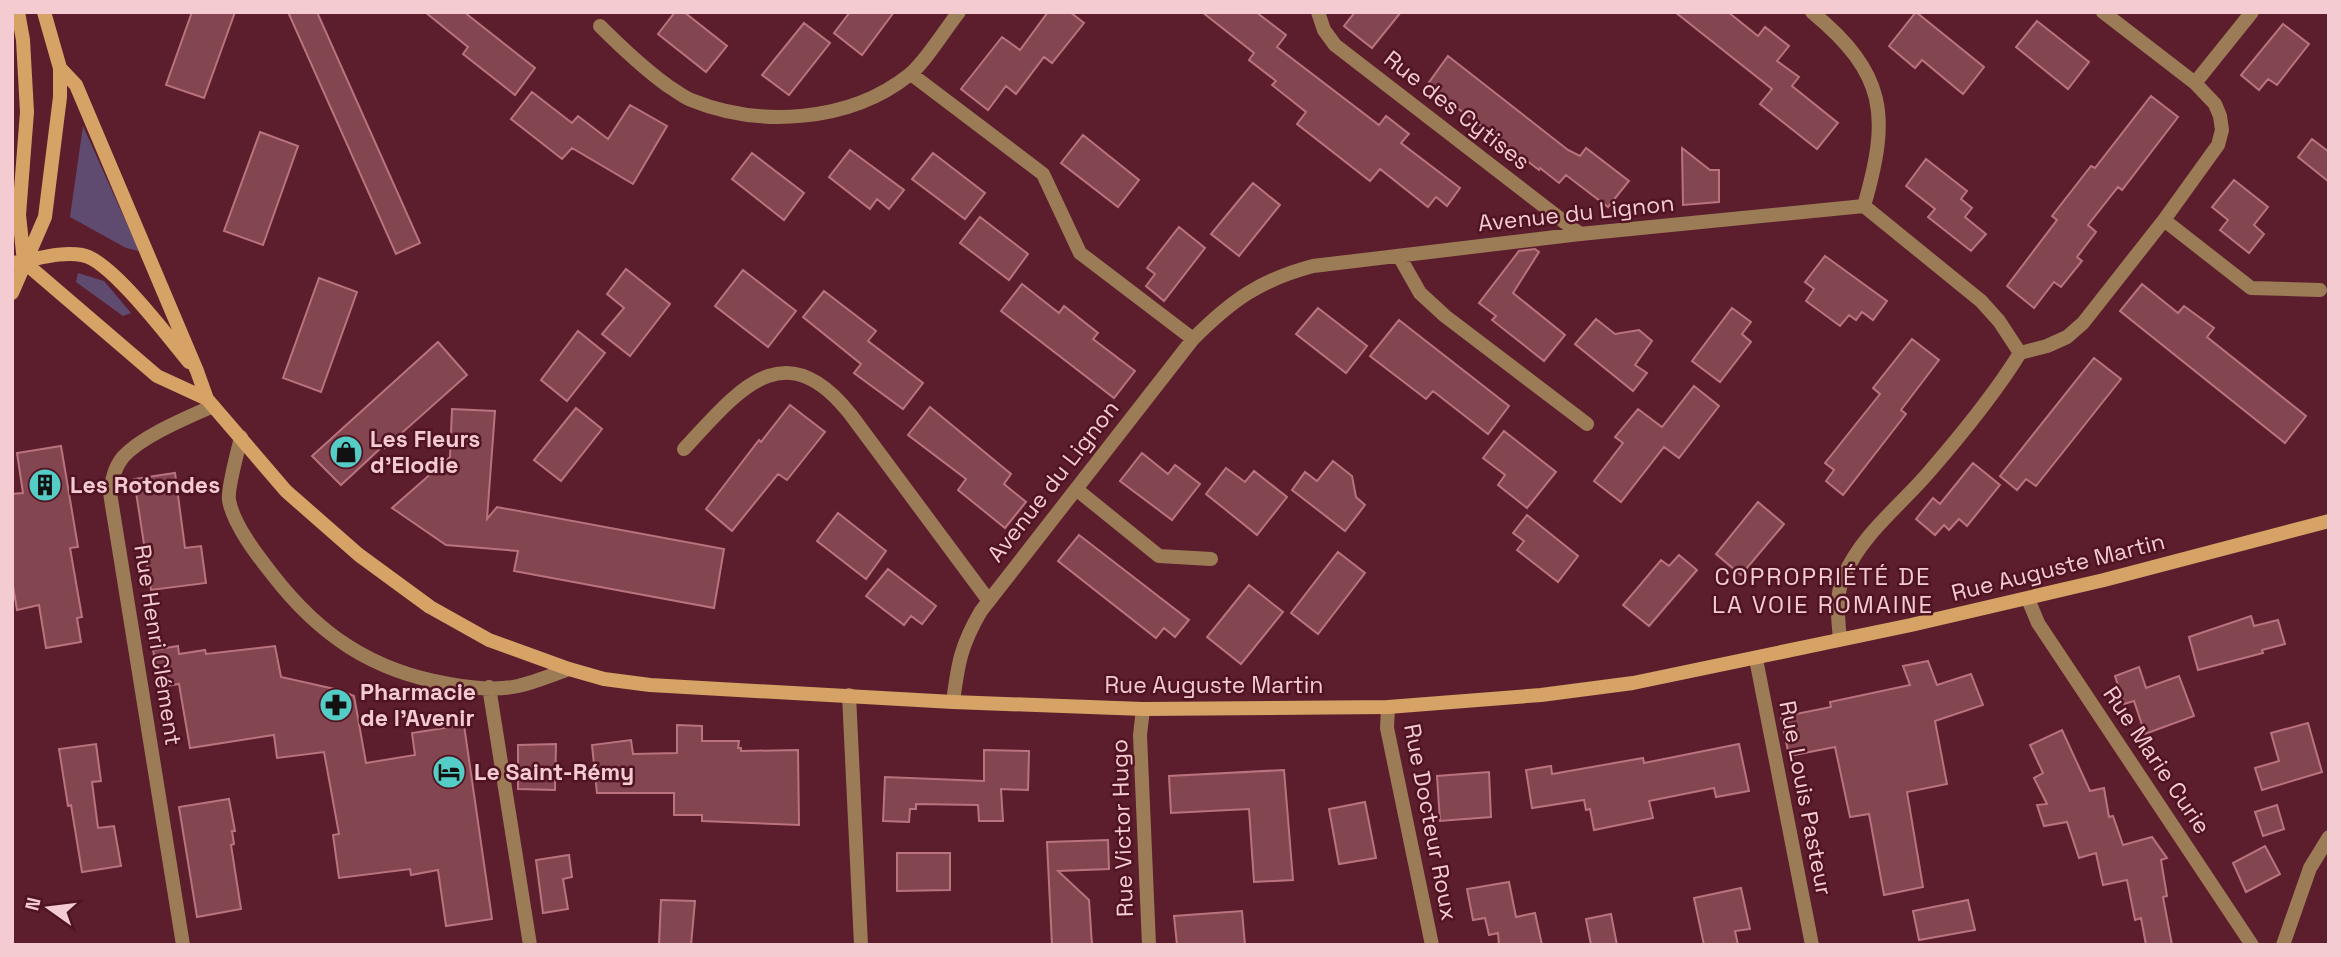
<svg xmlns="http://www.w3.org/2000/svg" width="2341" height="957" viewBox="0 0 2341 957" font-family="'Space Grotesk',sans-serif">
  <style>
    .green { fill: #5f4b6f }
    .building { fill: #834550; stroke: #ba737e; stroke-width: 2 }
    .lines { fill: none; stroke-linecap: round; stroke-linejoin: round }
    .minor { stroke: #9c7c57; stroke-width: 14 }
    .secondary { stroke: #d6a266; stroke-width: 14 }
    .labels { text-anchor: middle; stroke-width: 5; stroke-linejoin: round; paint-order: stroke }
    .street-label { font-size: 23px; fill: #f3cbd0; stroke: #501322 }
    .poi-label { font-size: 23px; font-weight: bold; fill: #f3cbd0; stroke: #501322; text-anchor: start }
    .neighbourhood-label { font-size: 24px; letter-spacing: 2px; fill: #f3cbd0; stroke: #501322 }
  </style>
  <rect width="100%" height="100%" fill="#5c1e2c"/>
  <path class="green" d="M83 126 139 251 126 248 70 217Z
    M78 273 104 281 131 313 123 316 76 282Z"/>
  <path class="building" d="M192 12H235L204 98 166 85Z
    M288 12H317L420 243 396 254Z
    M425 12H464L535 68 515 95 463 54 468 47Z
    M675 12H684L727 46 706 72 658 34Z
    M850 12H894L862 55 834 33Z
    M1048 12H1070L1084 23 1052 63 1044 57 1016 94 1006 86 988 110 961 89 1002 37 1020 50Z
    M1202 12H1256L1286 35 1277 47 1379 125 1386 116 1409 134 1401 143 1460 188 1447 206 1436 197 1428 207 1380 169 1370 181 1297 124 1306 112 1272 85 1276 81 1249 60 1254 53Z
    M1355 12H1401L1372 48 1344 26Z
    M1675 12H1728L1758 36 1765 27 1789 46 1777 61 1799 77 1792 86 1838 123 1817 149 1760 104 1772 89Z
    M1916 12 1984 67 1963 94 1922 60 1915 68 1889 46Z
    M2037 21 2089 62 2068 89 2016 47Z
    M804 23 830 43 789 95 762 75Z
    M2283 24 2309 44 2277 85 2268 79 2259 90 2241 75Z
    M1448 56 1568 150 1580 156 1586 148 1629 181 1608 207 1566 175 1559 183 1540 168 1539 170 1427 85Z
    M532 92 572 123 578 116 608 139 630 105 667 126 633 184 572 148 562 159 511 119Z
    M2151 96 2178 117 2122 190 2118 187 2088 225 2096 232 2077 257 2082 261 2061 287 2054 282 2034 308 2007 286 2057 220 2052 216 2091 166 2095 168Z
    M260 132 298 146 263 245 224 231Z
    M1083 135 1139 180 1118 207 1061 163Z
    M2312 139 2329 152V182L2298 157Z
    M1682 148 1710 170H1719V202L1683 205Z
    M850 150 904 190 889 209 877 199 870 209 829 177Z
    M752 153 804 193 784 220 732 179Z
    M933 153 985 193 965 219 912 179Z
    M1926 159 1967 191 1961 199 1972 208 1965 217 1986 234 1971 251 1928 217 1935 209 1906 186Z
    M2234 180 2268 207 2254 225 2264 234 2249 253 2220 230 2228 220 2212 207Z
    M1253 183 1280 205 1239 256 1211 234Z
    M980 217 1028 254 1009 280 960 243Z
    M1179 227 1205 248 1164 301 1146 286 1155 274 1147 268Z
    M1535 249 1539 252 1513 293 1565 335 1544 361 1492 320 1496 316 1479 303 1519 251Z
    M1825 256 1887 301 1873 320 1862 312 1856 320 1849 315 1840 326 1806 301 1814 289 1805 282Z
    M626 269 670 304 630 356 602 334 624 308 607 294Z
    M743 270 796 311 768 347 715 306Z
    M319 278 357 292 321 392 283 378Z
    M1022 284 1059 313 1064 306 1098 333 1093 339 1135 371 1114 398 1001 311Z
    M2142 284 2178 313 2184 306 2214 328 2207 337 2306 416 2285 443 2120 311Z
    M824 291 876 331 868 341 923 383 903 409 854 373 861 364 803 317Z
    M1318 308 1367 346 1346 373 1296 334Z
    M1732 308 1751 322 1742 334 1751 342 1720 382 1692 361Z
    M1596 319 1615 334 1639 330 1652 341 1635 365 1647 373 1633 391 1575 344Z
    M1399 320 1509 406 1488 434 1433 391 1426 399 1370 356Z
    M578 331 605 353 567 401 541 380Z
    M1912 339 1939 360 1901 410 1906 414 1843 495 1826 481 1834 470 1825 463 1880 394 1873 388Z
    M438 342 467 375 385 448 383 446 341 485 312 456Z
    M2094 358 2121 379 2036 486 2026 479 2017 490 2000 476Z
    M1694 386 1719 406 1679 458 1664 447 1621 502 1594 481 1623 443 1615 437 1638 409 1662 427Z
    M790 405 825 432 787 480 778 474 732 531 706 509 759 440 761 442Z
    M930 407 1011 474 1004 484 1026 502 1005 528 958 490 966 479 908 435Z
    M576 408 602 429 561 481 534 460Z
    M452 409 495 411 487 519 497 507 724 549 714 608 514 571 518 551 446 545 392 508 450 457Z
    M1504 431 1556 472 1527 508 1498 485 1505 475 1483 458Z
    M61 446 78 547 70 548 82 617 77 618 81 642 46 648 39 605 17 610 12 580V494L23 493 17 453Z
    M1142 453 1168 474 1175 465 1200 484 1172 520 1120 481Z
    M1333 461 1352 476 1356 497 1365 505 1345 531 1292 490 1305 472 1317 481Z
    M1973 463 2000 485 1967 526 1959 519 1949 530 1944 525 1935 535 1916 519 1933 498 1940 504Z
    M1226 468 1245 482 1254 471 1287 497 1257 535 1206 494Z
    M175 473 185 548 201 546 206 583 151 590 134 479Z
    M1758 502 1784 524 1741 575 1716 554Z
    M838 513 886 551 866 579 817 541Z
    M1527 515 1578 556 1558 582 1517 550 1524 541 1513 533Z
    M1079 535 1189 620 1175 637 1164 628 1156 638 1058 561Z
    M1338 552 1365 573 1318 634 1291 613Z
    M1679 555 1697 570 1649 626 1623 605 1661 560 1669 566Z
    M888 569 936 606 922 624 911 616 904 625 866 596Z
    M1249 585 1283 612 1241 664 1207 637Z
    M2251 616 2254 626 2278 620 2285 644 2262 650 2263 653 2198 670 2189 637Z
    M178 646 179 654 205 650 206 654 275 646 281 677 339 690 354 696 366 763 415 755 412 733 464 725 492 919 446 926 438 870 411 875 410 869 339 878 333 835 339 834 324 752 277 758 274 735 190 748 179 684 160 687 153 650Z
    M1928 661 1937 685 1971 674 1983 705 1935 721 1947 784 1907 792 1923 887 1884 895 1869 814 1850 817 1835 747 1789 756 1781 717 1831 707 1830 702 1910 685 1903 666Z
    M2139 667 2146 688 2179 676 2194 716 2145 734 2134 701 2124 704 2115 676Z
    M2308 723 2322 772 2262 790 2255 768 2279 761 2271 733Z
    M677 725 702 726V741H739L738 748H741V751L798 750 799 825 702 821V815H674V793H597L592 745 631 740 633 754 677 753Z
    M2062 730 2090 791 2104 788 2109 817 2113 816 2123 845 2152 837 2167 858 2161 860 2167 896 2163 897 2172 945H2146L2141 918 2135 920 2127 880 2103 885 2096 853 2079 858 2067 822 2044 826 2037 805 2047 804 2034 778 2043 773 2030 745Z
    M96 744 101 781 92 782 98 828 114 826 121 866 82 872 71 805 68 806 59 749Z
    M556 744 555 790 518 789V745Z
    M1739 744 1749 791 1716 797 1714 788 1649 801 1653 818 1594 830 1590 809 1586 810 1584 800 1532 808 1526 770 1551 766 1552 774 1643 758 1644 763Z
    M984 750 1029 751 1028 790 1001 789 1003 821H979L978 805 916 804V809H910L909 822 883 821 885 777 984 781Z
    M1284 770 1293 880 1254 882 1249 809 1171 813 1169 776Z
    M1489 772 1491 817 1440 821 1437 776Z
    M229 799 235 831H232L234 844 231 845 241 909 197 917 179 807Z
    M1365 802 1376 858 1339 864 1329 809Z
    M2277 805 2284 829 2263 836 2255 812Z
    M1108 840 1109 869 1058 871 1089 900 1092 945H1052L1047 842Z
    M2265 846 2280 874 2246 892 2233 863Z
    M897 853H950V890L897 891Z
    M569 855 572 877 563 879 568 909 543 913 536 860Z
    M1509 882 1516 917 1535 913 1542 945H1499L1498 933 1489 935 1485 918 1473 920 1467 889Z
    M1741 888 1750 929 1735 931 1738 945H1704L1694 898Z
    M661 900 695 901 691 945H659Z
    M1968 900 1975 930 1919 940 1913 911Z
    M1242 911 1245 945H1177L1174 916Z
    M1611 914 1617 945H1591L1586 919Z"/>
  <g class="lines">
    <path class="minor" d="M1318 12 1324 30 1335 45 1580 234
      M1812 12C1887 74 1890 116 1864 206
      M2103 12 2195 83
      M600 26C622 48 643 68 668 86 675 90 683 97 691 100 760 128 850 122 909 75 924 64 946 28 959 12
      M911 74 1043 174 1080 253 1193 339
      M2164 220 2251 288 2320 290
      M1399 256 1420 293 1445 316 1587 424
      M2020 353 2047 346 2067 337 2083 323 2164 220 2218 145 2222 130 2220 116 2215 104 2195 83 2252 12
      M241 437C238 451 227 489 229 500 233 524 257 555 272 574 319 635 372 671 449 684 471 688 496 691 518 686 535 682 552 675 569 669
      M684 449C737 392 784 329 851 415L989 601
      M1076 489 1159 556 1211 559
      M2028 599 2038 623 2252 945
      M1756 659 1812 945
      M489 687 530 945
      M849 695 861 945
      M953 702C958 663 961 645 981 611L1193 339C1232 300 1260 280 1313 266L1580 234 1864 206 1981 301 1999 321 2020 353C1994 395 1962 434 1929 472 1901 505 1861 535 1844 576 1835 595 1838 619 1840 639
      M1388 707 1387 728 1432 945
      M1143 709 1140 735 1149 945
      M183 945 110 493C112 480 114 468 123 457 142 436 186 418 213 406
      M2283 945 2310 868 2329 837"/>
    <path class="secondary" d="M18 12 23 40 27 112 19 215 24 262 157 376 207 399
      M60 68 76 85 197 371 207 399 286 491 359 555 430 607 489 640 569 669 604 679 650 685 953 702 1143 709 1388 707 1541 695 1633 683 1911 625 2104 580 2329 521
      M12 263C36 260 59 251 82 255 110 259 169 338 189 362
      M12 293 45 217 60 97V68L44 12"/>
  </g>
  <defs>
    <symbol id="shop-disc" viewBox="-11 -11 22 22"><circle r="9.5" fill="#54cdc6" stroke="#501322"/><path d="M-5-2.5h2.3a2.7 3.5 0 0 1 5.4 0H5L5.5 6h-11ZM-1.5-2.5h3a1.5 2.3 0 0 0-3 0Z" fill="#111"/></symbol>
    <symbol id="building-disc" viewBox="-11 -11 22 22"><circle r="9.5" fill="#54cdc6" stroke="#501322"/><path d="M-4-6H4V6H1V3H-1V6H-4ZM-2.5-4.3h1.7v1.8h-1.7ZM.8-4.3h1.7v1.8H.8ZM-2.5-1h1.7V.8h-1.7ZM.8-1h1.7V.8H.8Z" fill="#111"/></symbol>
    <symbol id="pharmacy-disc" viewBox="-11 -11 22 22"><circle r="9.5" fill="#54cdc6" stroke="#501322"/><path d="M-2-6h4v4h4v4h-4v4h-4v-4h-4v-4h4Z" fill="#111"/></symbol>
    <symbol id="hotel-disc" viewBox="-11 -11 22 22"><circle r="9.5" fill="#54cdc6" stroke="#501322"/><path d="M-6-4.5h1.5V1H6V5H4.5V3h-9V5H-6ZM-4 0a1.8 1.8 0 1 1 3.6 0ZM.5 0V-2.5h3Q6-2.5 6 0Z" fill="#111"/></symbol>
  </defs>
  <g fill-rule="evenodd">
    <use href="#shop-disc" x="327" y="433" width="38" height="38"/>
    <use href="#building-disc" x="26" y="466" width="38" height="38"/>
    <use href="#pharmacy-disc" x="317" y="686" width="38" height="38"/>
    <use href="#hotel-disc" x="430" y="753" width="38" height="38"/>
  </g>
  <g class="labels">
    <g class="street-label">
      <text transform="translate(1457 110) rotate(38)" y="8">Rue des Cytises</text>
      <text transform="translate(1576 213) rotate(-6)" y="8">Avenue du Lignon</text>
      <text transform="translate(1053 481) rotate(-52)" y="8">Avenue du Lignon</text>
      <text transform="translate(2058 567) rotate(-14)" y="8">Rue Auguste Martin</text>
      <text transform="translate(158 645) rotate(81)" y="8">Rue Henri Clément</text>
      <text x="1214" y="693">Rue Auguste Martin</text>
      <text transform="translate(2157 760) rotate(56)" y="8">Rue Marie Curie</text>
      <text transform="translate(1806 798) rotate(79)" y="8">Rue Louis Pasteur</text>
      <text transform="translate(1431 822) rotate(79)" y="8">Rue Docteur Roux</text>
      <text transform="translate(1122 828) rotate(-92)" y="8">Rue Victor Hugo</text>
    </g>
    <g class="poi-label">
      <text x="370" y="447">Les Fleurs<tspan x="370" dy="26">d'Elodie</tspan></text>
      <text x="70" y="493">Les Rotondes</text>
      <text x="360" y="700">Pharmacie<tspan x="360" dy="26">de l'Avenir</tspan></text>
      <text x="474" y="780">Le Saint-Rémy</text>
    </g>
    <g class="neighbourhood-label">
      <text x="1823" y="585">COPROPRIÉTÉ DE<tspan x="1823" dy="28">LA VOIE ROMAINE</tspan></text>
    </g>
  </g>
  <rect width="2341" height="957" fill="none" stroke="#f3cbd0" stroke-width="28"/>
  <g transform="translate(49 908) rotate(284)" stroke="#501322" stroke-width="5" paint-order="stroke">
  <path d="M0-5L12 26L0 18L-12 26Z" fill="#f3cbd0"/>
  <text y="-10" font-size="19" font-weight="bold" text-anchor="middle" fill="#f3cbd0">N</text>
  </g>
</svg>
